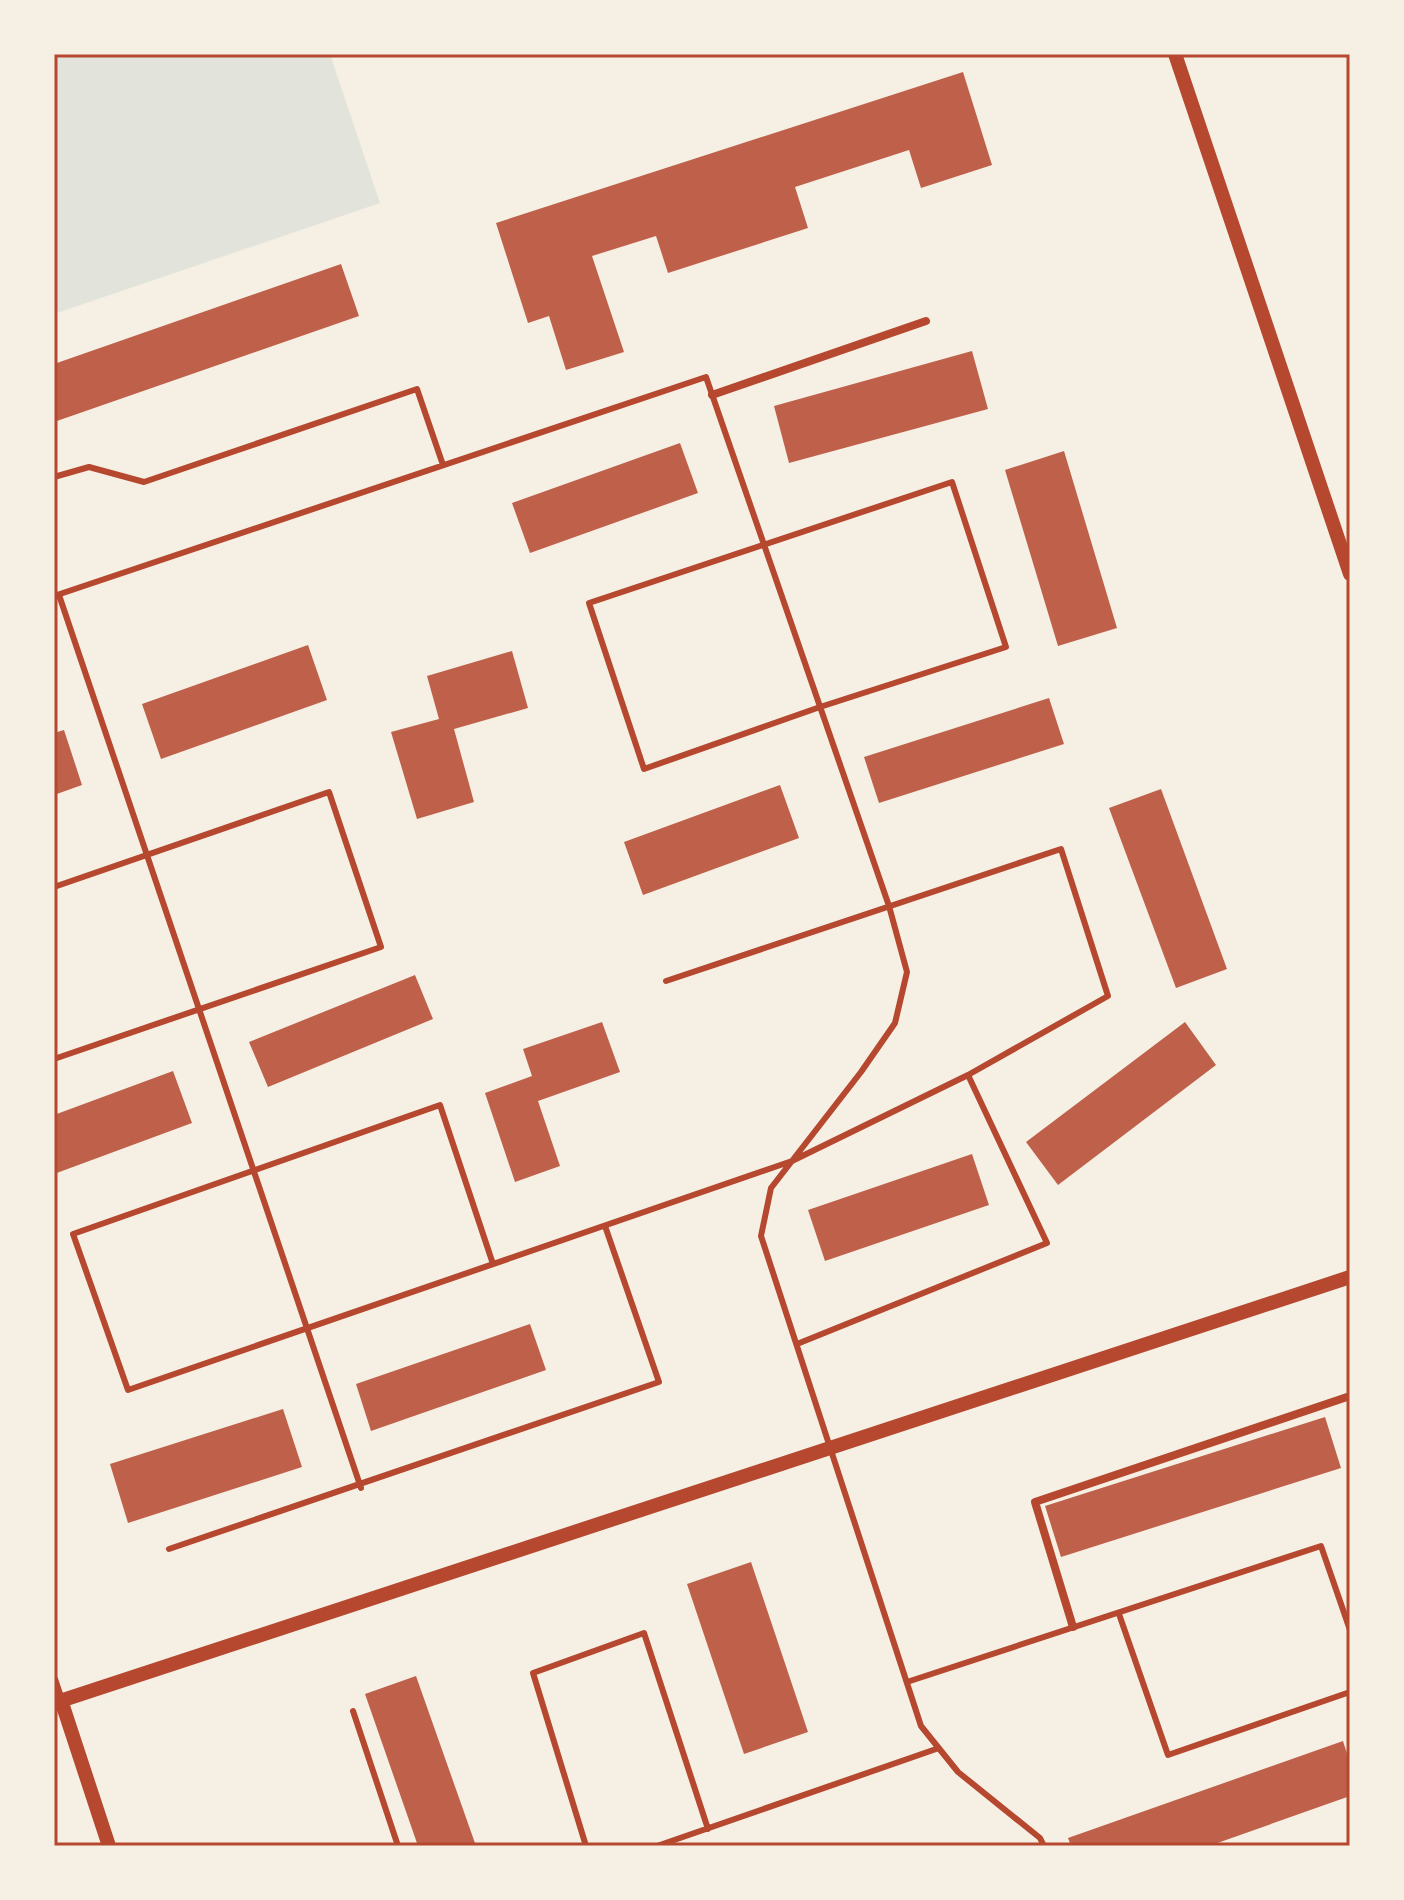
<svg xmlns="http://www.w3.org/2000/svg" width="1404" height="1900" viewBox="0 0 1404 1900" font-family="'Sofia Sans Condensed',sans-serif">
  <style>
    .green { fill: #e2e4dc }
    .building { fill: #bf614a }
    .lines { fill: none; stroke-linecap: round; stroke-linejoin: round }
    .service { stroke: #b5482f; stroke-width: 6 }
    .minor { stroke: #b5482f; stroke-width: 8 }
    .tertiary { stroke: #b5482f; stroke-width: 14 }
    .neatline { fill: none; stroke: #b5482f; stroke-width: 3 }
  </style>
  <rect width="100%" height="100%" fill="#f6efe4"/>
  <path class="green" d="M54 54H330L380 203 54 314Z"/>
  <path class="building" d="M963 72 992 165 921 188 909 150 795 187 808 228 668 273 656 236 592 256 624 352 566 370 549 316 528 323 496 223Z
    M341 264 359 316 54 422V364Z
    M972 351 988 409 789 463 774 406Z
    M680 443 698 493 530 553 512 503Z
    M1064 451 1117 628 1058 646 1005 470Z
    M308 645 327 700 161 759 142 704Z
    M512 651 528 708 454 729 474 802 417 819 391 732 439 719 427 676Z
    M1049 698 1064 744 879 803 864 757Z
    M64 730 82 785 54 795V733Z
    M780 785 799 838 643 895 624 842Z
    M1161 789 1227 969 1176 988 1109 808Z
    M415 975 433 1019 268 1087 249 1042Z
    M602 1022 620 1072 538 1101 560 1166 515 1182 485 1093 532 1076 523 1049Z
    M1185 1022 1216 1065 1058 1185 1026 1142Z
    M173 1071 192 1123 54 1174V1115Z
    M972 1154 989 1205 825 1261 808 1210Z
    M530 1324 546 1370 371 1431 356 1384Z
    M283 1409 302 1467 128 1523 110 1464Z
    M1325 1417 1341 1468 1061 1557 1045 1506Z
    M751 1562 808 1732 744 1754 687 1584Z
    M416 1676 476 1846H418L365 1694Z
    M1343 1741 1350 1763V1796L1209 1846H1071L1068 1838Z"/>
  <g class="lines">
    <path class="service" d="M54 477 89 467 144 482 417 389 443 465
      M952 482 1006 647 820 707 644 769 589 603Z
      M59 595 361 1488
      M54 596 706 377 889 906 907 972 895 1023 861 1072 771 1188 761 1236 921 1726 958 1772 1040 1838 1044 1846
      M54 887 329 792 381 947 54 1059
      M493 1264 440 1105 73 1234 128 1390 792 1161 968 1075 1108 996 1061 849 666 981
      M797 1344 1047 1243 968 1075
      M169 1549 659 1382 605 1226
      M1119 1614 1168 1755 1350 1692
      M907 1682 1321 1546 1350 1630
      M353 1711 398 1846
      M586 1846 533 1673 644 1633 708 1829
      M657 1846 939 1748"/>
    <path class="minor" d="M712 395 926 321
      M1073 1627 1035 1502 1350 1396
      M54 1679 61 1700"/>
    <path class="tertiary" d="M1175 54 1350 574
      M61 1700 109 1846
      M54 1703 1350 1277"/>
  </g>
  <rect width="1404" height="1900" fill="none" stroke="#f6efe4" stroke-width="112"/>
  <rect x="56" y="56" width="1292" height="1788" class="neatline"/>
</svg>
